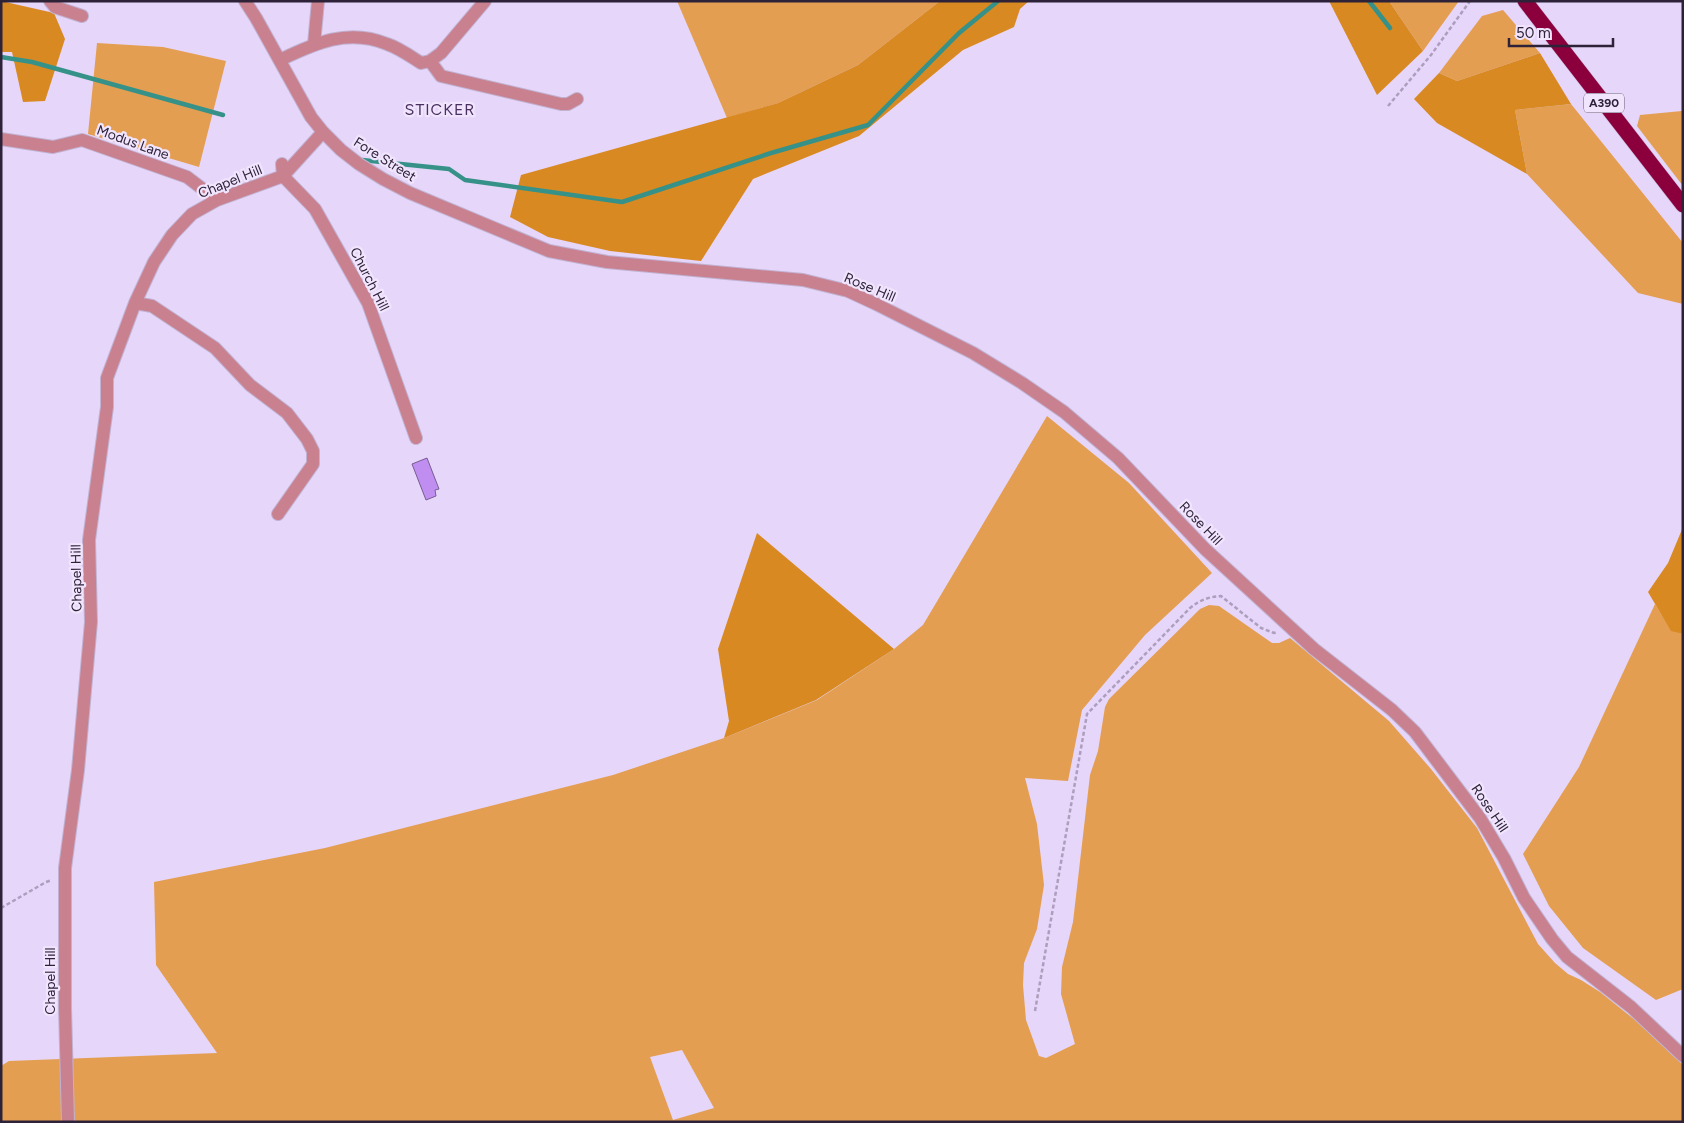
<svg xmlns="http://www.w3.org/2000/svg" width="1684" height="1123" viewBox="0 0 1684 1123" font-family="Figtree,sans-serif">
  <style>
    .green { fill: #e49e51; fill-rule: evenodd }
    .forest { fill: #d98921 }
    .lines { fill: none; stroke-linecap: round; stroke-linejoin: round }
    .stream { stroke: #369289; stroke-width: 4.5 }
    .building { fill: #c08ef0; stroke: #775d92 }
    .minor-casing { stroke: #c1b2d2; stroke-width: 14 }
    .highway-casing { stroke: #c1b2d2; stroke-width: 16 }
    .path { stroke: #ad9ebd; stroke-width: 2.5; stroke-dasharray: 4 2.5; stroke-linecap: butt }
    .minor { stroke: #c9808f; stroke-width: 12 }
    .highway { stroke: #8b003c; stroke-width: 15 }
    .labels { text-anchor: middle; stroke-width: 4.5; stroke-linejoin: round; paint-order: stroke }
    .shield { fill: #f1e5fe; stroke: #685c73; stroke-width: 1 }
    .shield-label { font-size: 12px; font-weight: bold; fill: #2d2238 }
    .street-label { font-size: 14px; fill: #2d2238; stroke: #f1e5fe }
    .quarter-label { font-size: 16px; letter-spacing: 1px; fill: #493061; stroke: #f1e5fe }
  </style>
  <rect width="100%" height="100%" fill="#e6d6f9"/>
  <path class="green" d="M677 1H940L858 65 778 103 727 118Z
    M1389 1H1459L1423 51Z
    M1503 10 1540 53 1457 81 1439 73 1482 16Z
    M97 43 163 47 226 61 199 167 88 134Z
    M1571 104 1683 243V304L1638 293 1527 174 1515 110Z
    M1682 111 1683 112V186L1637 126 1640 115Z
    M1047 416 1129 483 1212 573 1145 635 1082 710 1068 781 1025 778 1037 824 1044 885 1037 929 1024 963 1023 985 1026 1020 1039 1056 1046 1058 1075 1044 1061 994 1062 967 1073 922 1090 775 1098 751 1105 707 1109 699 1200 609 1209 605 1219 606 1272 643H1279L1290 638 1389 721 1431 769 1477 828 1538 944 1555 963 1568 974 1581 980 1600 992 1635 1020 1683 1065V1122H1V1066L9 1061 217 1053 156 965 154 882 325 848 613 775 724 738 817 700 894 649 923 625ZM682 1050 714 1108 673 1120 650 1057Z
    M1655 604 1671 630 1683 634V989L1656 1000 1583 948 1549 906 1523 854 1579 767Z"/>
  <path class="forest" d="M1 1 54 13 65 39 45 101 23 102 12 52H1Z
    M940 1H1029L1020 9 1014 27 963 50 859 136 753 179 701 261 610 251 548 237 510 217 521 175 778 103 858 65Z
    M1329 1H1389L1423 51 1377 95Z
    M1540 53 1571 104 1515 110 1527 174 1437 123 1414 99 1439 73 1457 81Z
    M1683 527V634L1671 631 1648 592 1668 563Z
    M757 533 894 649 816 700 724 738 729 721 718 649Z"/>
  <g class="lines">
    <path class="stream" d="M1369 1 1390 28
      M1 57 32 62 223 115
      M362 160 449 169 465 180 622 202 771 153 868 125 959 33 998 1"/>
  </g>
  <path class="building" d="M427 458 439 489 435 490 436 496 426 500 412 464Z"/>
  <g class="lines">
    <defs>
      <path id="minor" d="M50 1 55 7 82 16
        M245 1 256 18 311 117 323 132 341 150 359 164 383 179 410 193 549 251 607 262 803 280 848 291 876 304 973 353 1022 383 1064 412 1118 458 1205 549 1314 649 1392 710 1415 732 1480 818 1504 858 1524 898 1552 939 1567 957 1631 1007 1683 1056
        M314 44 318 1
        M280 60C315 43 348 28 387 44 399 48 410 56 421 63L430 61 441 53 485 1
        M430 61 441 76 561 104H568L577 99
        M1 139 53 147 82 140 187 177 217 200
        M282 164 283 176 315 209 368 303 416 438
        M135 303 152 306 215 348 250 385 287 413 307 439 313 451V464L278 514
        M68 1122 65 1008V868L78 770 91 622 89 540 107 407V378L135 303 154 262 172 235 192 214 217 200 283 176 323 132"/>
      <path id="highway" d="M1525 1 1683 205"/>
    </defs>
    <use href="#minor" class="minor-casing"/>
    <use href="#highway" class="highway-casing"/>
    <path class="path" d="M1388 106 1431 55 1470 1
      M1 908 46 882 52 880
      M1035 1011 1087 714 1190 608C1200 600 1208 597 1221 596L1261 628 1274 633 1278 632"/>
    <use href="#minor" class="minor"/>
    <use href="#highway" class="highway"/>
  </g>
  <g class="labels">
    <rect class="shield" x="1584" y="93.5" width="40" height="19" rx="4"/>
    <g class="shield-label">
      <text x="1604" y="107">A390</text>
    </g>
    <g class="street-label">
      <text transform="translate(133 142) rotate(20)" y="5">Modus Lane</text>
      <text transform="translate(385 159) rotate(32)" y="5">Fore Street</text>
      <text transform="translate(230 181) rotate(-22)" y="5">Chapel Hill</text>
      <text transform="translate(370 279) rotate(63)" y="5">Church Hill</text>
      <text transform="translate(870 287) rotate(23)" y="5">Rose Hill</text>
      <text transform="translate(1201 523) rotate(46)" y="5">Rose Hill</text>
      <text transform="translate(76 578) rotate(-91)" y="5">Chapel Hill</text>
      <text transform="translate(1490 808) rotate(56)" y="5">Rose Hill</text>
      <text transform="translate(50 981) rotate(-90)" y="5">Chapel Hill</text>
    </g>
    <g class="quarter-label">
      <text x="440" y="115">STICKER</text>
    </g>
  </g>
  <rect width="1684" height="1123" fill="none" stroke="#2d2238" stroke-width="5"/>
  <path d="M1509 38v8h104v-8" fill="none" stroke="#2d2238" stroke-width="2.5"/>
  <text x="1516" y="38" font-size="15" fill="#2d2238" stroke="#f1e5fe" stroke-width="4" paint-order="stroke">50 m</text>
</svg>
